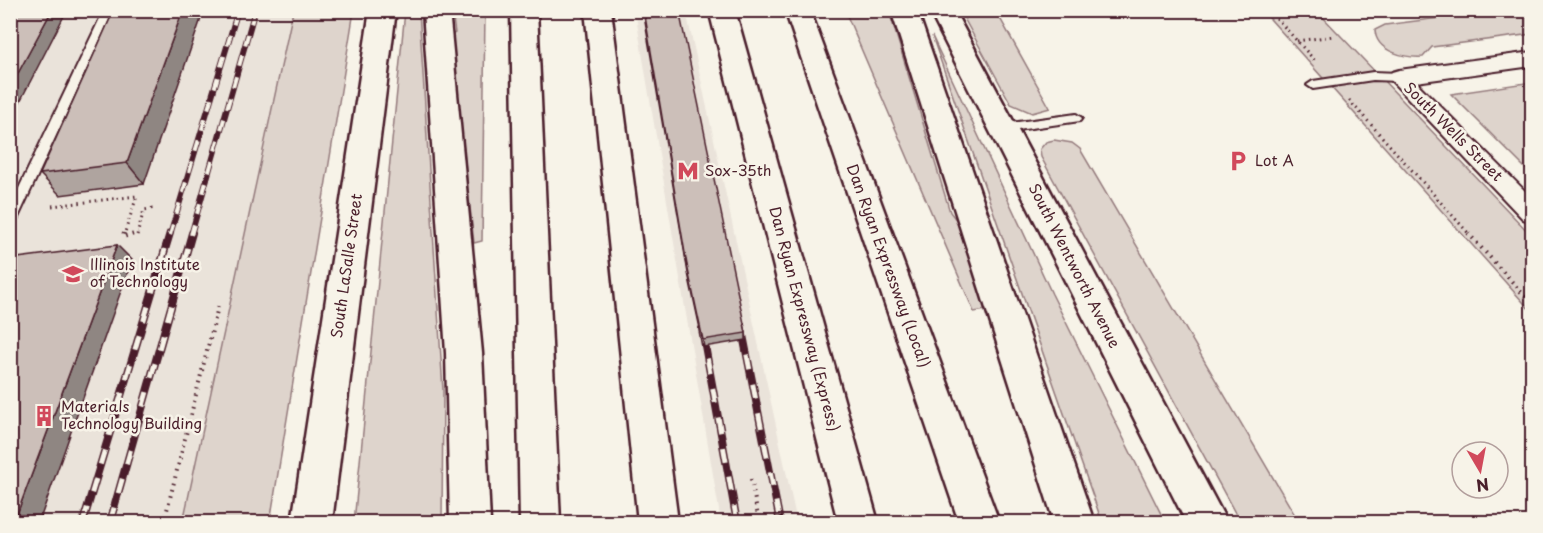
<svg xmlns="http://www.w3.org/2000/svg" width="1543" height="533" viewBox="0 0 1543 533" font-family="'Playpen Sans',sans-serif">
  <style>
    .built { fill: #eae3da }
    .green { fill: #ded4cc; stroke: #947a7c; stroke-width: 1.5 }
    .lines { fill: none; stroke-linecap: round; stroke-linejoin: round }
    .service-casing { stroke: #4a1f2b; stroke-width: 4 }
    .minor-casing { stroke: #4a1f2b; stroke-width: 4 }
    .tertiary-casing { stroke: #4a1f2b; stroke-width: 5 }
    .motorway-casing { stroke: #4a1f2b; stroke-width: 5 }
    .path-far1 { stroke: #4a1f2b; stroke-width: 3; stroke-dasharray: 1.5 4; stroke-linecap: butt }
    .path { stroke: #4a1f2b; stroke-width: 4; stroke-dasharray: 1.5 5; stroke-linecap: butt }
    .service { fill: #f7f3e8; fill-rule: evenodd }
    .minor { fill: #f7f3e8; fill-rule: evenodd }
    .tertiary { fill: #f7f3e8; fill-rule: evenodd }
    .motorway { fill: #f7f3e8; fill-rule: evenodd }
    .rail-far1-casing { stroke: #4a1f2b; stroke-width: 6 }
    .rail-casing { stroke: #4a1f2b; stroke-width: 8 }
    .rail-far1 { stroke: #f7f3e8; stroke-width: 4; stroke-dasharray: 11; stroke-linecap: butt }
    .rail { stroke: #f7f3e8; stroke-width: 5; stroke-dasharray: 15; stroke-linecap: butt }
    .wall { fill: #afa49f; stroke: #4a1f2b; stroke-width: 1.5 }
    .shaded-wall { fill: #8f8682; stroke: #4a1f2b; stroke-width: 1.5 }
    .building { fill: #ccbfb9; stroke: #4a1f2b; stroke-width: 1.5 }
    .labels { text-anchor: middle; stroke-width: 5; stroke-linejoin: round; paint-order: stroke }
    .street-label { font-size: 15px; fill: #4a1f2b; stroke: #f7f3e8 }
    .poi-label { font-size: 15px; fill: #4a1f2b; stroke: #f7f3e8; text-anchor: start }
  </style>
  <rect width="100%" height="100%" fill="#f7f3e8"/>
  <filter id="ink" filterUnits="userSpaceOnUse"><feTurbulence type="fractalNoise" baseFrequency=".0167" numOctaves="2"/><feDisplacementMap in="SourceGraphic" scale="12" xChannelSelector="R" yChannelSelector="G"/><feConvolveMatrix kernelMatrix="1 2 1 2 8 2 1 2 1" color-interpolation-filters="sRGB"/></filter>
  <g filter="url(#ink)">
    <path class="built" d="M10 11H293L183 522H11Z
      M635 11H686L797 522H721Z"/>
    <path class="green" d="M293 11H354L270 522H183Z
      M405 11H419L443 390 442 522H354Z
      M452 11H485L482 241 474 243 451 35 455 33Z
      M845 11H889L950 212 961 226 987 310 974 312Z
      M960 11H996L1050 108 1032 113 1011 104Z
      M1263 11H1317L1532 236V312Z
      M1493 11H1532V34L1432 47 1423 57C1405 58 1376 52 1375 30L1385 25Z
      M932 36 1052 294 1165 522H1102Z
      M1532 82V175L1451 94Z
      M1054 140 1072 143 1080 149 1299 522H1240L1041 157 1040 149 1046 142Z"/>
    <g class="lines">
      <defs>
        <path id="service" d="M104 10H114L16 222 10 227V207Z
          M1373 72 1399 73 1405 77 1399 81 1373 80 1313 89 1307 85 1313 81Z
          M1076 114 1082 118 1080 121 1003 132 997 128 1003 124Z"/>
        <path id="minor" d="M1532 52V66L1416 82 1532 198V222L1523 219 1388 77 1392 72 1399 70Z"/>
        <path id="tertiary" d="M370 10H396L332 522H292Z
          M929 10H954L1227 522H1186Z"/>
        <path id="motorway" d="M423 10H449L482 353 490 522H450L446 353Z
          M511 10H537L560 522H520Z
          M585 10H611L678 522H638Z
          M709 10H735L878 522H838Z
          M785 10H810L999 522H959Z
          M891 10H917L1094 522H1054Z"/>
      </defs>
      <use href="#service" class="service-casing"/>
      <use href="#minor" class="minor-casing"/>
      <use href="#tertiary" class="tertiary-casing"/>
      <use href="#motorway" class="motorway-casing"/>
      <path class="path-far1" d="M1269 10 1317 63
        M1297 41 1334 36
        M1349 100 1470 235
        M52 206 137 196 124 235
        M137 235 144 210 156 208"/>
      <path class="path" d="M124 233 123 237 138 233
        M1468 233 1532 304
        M751 479 759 522
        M164 522 219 303"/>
      <use href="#service" class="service"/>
      <use href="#minor" class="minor"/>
      <use href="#tertiary" class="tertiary"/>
      <use href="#motorway" class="motorway"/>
      <defs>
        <path id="rail-far1" d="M170 235 238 10
          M191 235 255 10"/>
        <path id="rail" d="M741 325 780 522
          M702 329 737 522
          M83 522 170 233
          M110 522 192 233"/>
      </defs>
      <use href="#rail-far1" class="rail-far1-casing"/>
      <use href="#rail" class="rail-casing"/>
      <use href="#rail-far1" class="rail-far1"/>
      <use href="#rail" class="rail"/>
    </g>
    <path class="wall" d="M114 10 144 184 60 195 40 174Z
      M643 10 746 333V340L704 347 688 273Z"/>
    <path class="shaded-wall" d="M52 10H67L10 121V88Z
      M183 10H204L144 184 127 163Z
      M117 245 132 260 39 522H14Z"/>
    <path class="building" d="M10 10H52L10 88Z
      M114 10H183L127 163 40 174Z
      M644 10H679L746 333 703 340 687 265Z
      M117 245 14 522H10V259Z"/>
  </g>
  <defs>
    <symbol id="parking-bare" viewBox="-9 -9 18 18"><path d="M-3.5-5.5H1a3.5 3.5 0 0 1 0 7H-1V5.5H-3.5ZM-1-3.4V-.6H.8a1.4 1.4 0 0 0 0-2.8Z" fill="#d1495b" stroke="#f7f3e8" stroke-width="2.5" paint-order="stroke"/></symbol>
    <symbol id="metro-bare" viewBox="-9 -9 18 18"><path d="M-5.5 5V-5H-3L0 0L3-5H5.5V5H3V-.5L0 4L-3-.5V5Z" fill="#d1495b" stroke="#f7f3e8" stroke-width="2.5" paint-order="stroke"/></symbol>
    <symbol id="university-bare" viewBox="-9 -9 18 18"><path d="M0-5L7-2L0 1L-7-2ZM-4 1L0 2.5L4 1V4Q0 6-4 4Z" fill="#d1495b" stroke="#f7f3e8" stroke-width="2.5" paint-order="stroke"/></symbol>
    <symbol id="building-bare" viewBox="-9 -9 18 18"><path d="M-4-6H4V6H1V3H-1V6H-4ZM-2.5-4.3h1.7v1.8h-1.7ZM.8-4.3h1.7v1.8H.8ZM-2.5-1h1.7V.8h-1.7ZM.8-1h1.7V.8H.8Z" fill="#d1495b" stroke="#f7f3e8" stroke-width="2.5" paint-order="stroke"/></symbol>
  </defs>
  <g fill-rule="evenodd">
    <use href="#parking-bare" x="1223" y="146" width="30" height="30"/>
    <use href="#metro-bare" x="673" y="156" width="30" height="30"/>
    <use href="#university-bare" x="58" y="259" width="30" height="30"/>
    <use href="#building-bare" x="29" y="401" width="30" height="30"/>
  </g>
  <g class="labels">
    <g class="street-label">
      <text transform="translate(1453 132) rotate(45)" y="5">South Wells Street</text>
      <text transform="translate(347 266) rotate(-82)" y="5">South LaSalle Street</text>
      <text transform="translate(888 266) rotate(70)" y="5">Dan Ryan Expressway (Local)</text>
      <text transform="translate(1074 266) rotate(63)" y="5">South Wentworth Avenue</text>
      <text transform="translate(804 319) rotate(75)" y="5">Dan Ryan Expressway (Express)</text>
    </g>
    <g class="poi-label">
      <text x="1255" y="166">Lot A</text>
      <text x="705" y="176">Sox-35th</text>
      <text x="90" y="270">Illinois Institute<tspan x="90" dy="17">of Technology</tspan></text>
      <text x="61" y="412">Materials<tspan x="61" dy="17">Technology Building</tspan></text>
    </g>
  </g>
  <rect width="1543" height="533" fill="none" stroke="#f7f3e8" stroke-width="36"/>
  <rect x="18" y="18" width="1507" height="497" fill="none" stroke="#4a1f2b" stroke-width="2" filter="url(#ink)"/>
  <g transform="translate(1480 470) rotate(170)"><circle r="28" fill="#f7f3e8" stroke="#b29e9c" stroke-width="1.5"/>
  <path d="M0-4.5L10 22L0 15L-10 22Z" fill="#d1495b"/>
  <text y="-9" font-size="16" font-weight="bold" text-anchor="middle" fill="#4a1f2b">N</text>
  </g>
</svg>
